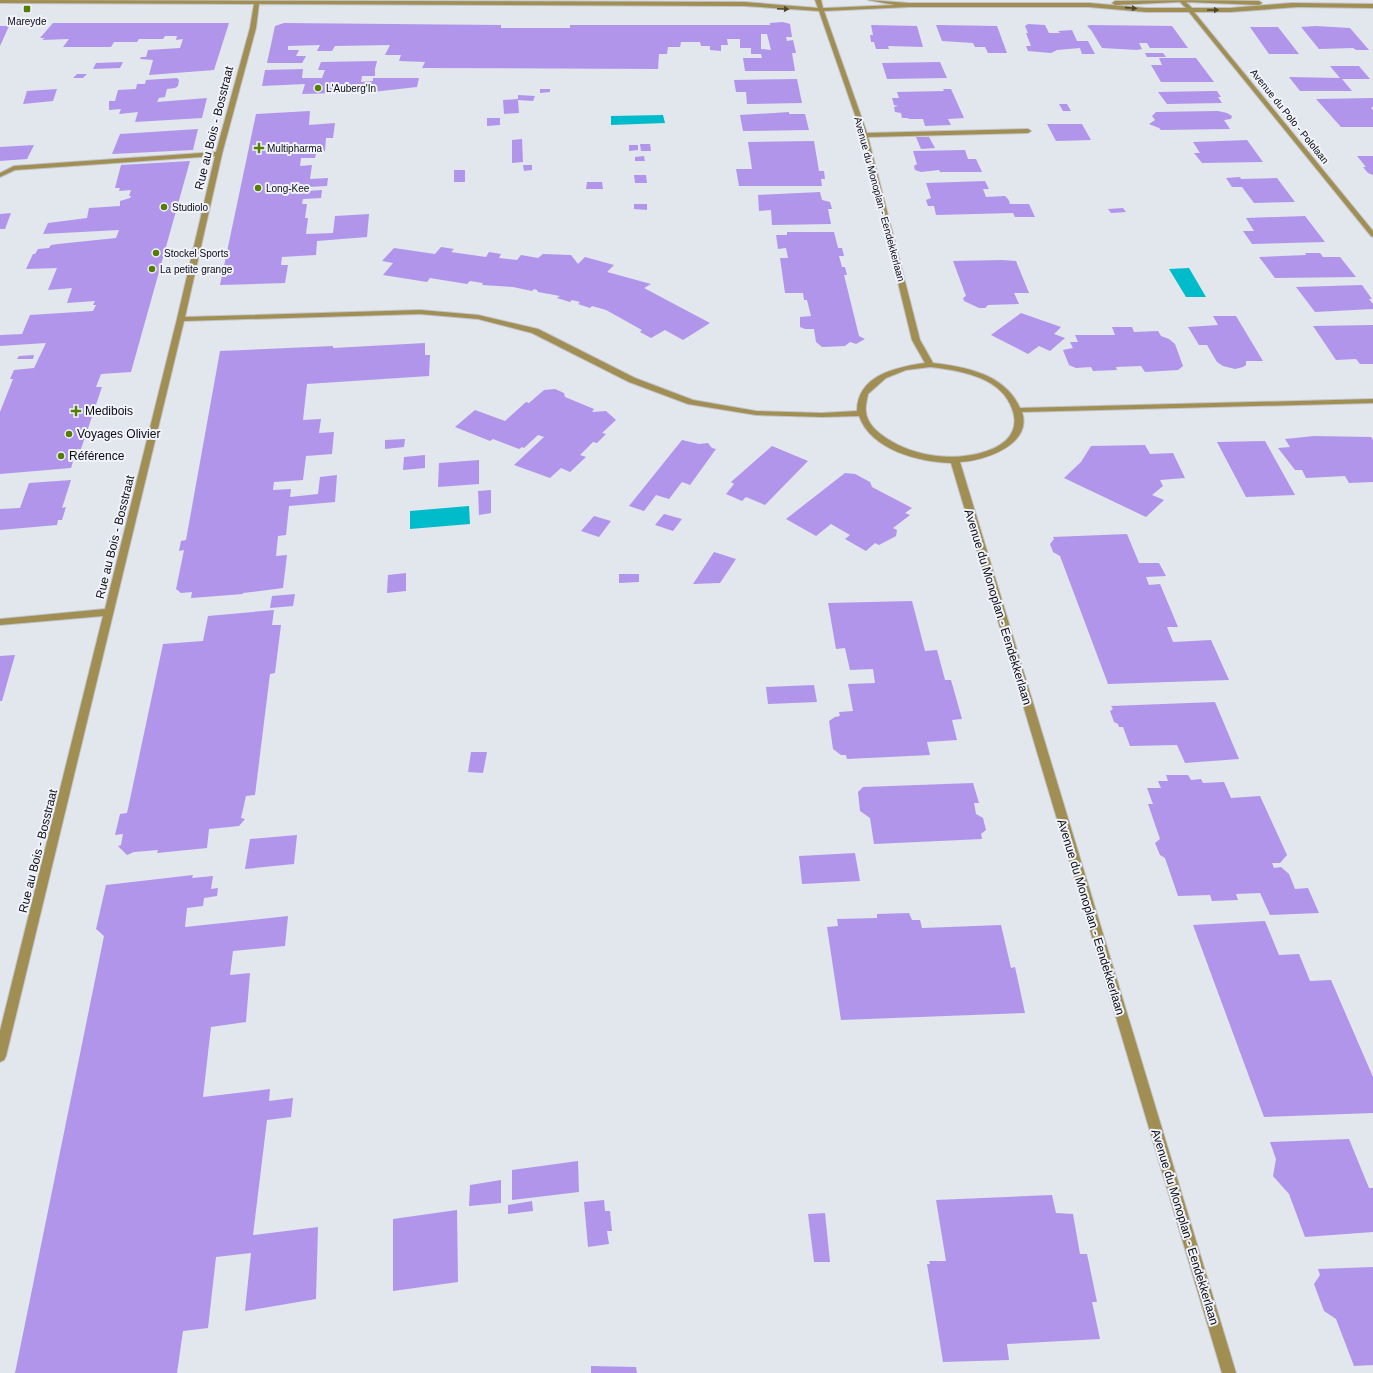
<svg xmlns="http://www.w3.org/2000/svg" width="1373" height="1373" viewBox="0 0 1373 1373" font-family="Arial,sans-serif">
  <style>
    .water { fill: #00bbc9 }
    .building { fill: #b195ea; fill-rule: evenodd }
    .lines { fill: none; stroke-linecap: round; stroke-linejoin: round }
    .minor-casing { stroke: #c0c3c9; stroke-width: 2 }
    .minor { fill: #a08e52; fill-rule: evenodd }
    .oneway { fill: #4f472d }
    .poi-dot { fill: #547e00; stroke: #f0f3fb; stroke-width: 1.5 }
    .labels { text-anchor: middle; stroke-width: 4; stroke-linejoin: round; paint-order: stroke }
    .far-poi-label { font-size: 10px; fill: #0c0d0f; stroke: #f0f3fb; text-anchor: start }
    .far-street-label { font-size: 10px; fill: #0c0d0f; stroke: #f0f3fb }
    .street-label { font-size: 12px; fill: #0c0d0f; stroke: #f0f3fb }
    .poi-label { font-size: 12px; fill: #0c0d0f; stroke: #f0f3fb; text-anchor: start }
  </style>
  <rect width="100%" height="100%" fill="#e2e6ed"/>
  <path class="water" d="M663 115 665 123 611 125V116Z
    M1189 268 1206 297H1186L1169 269Z
    M469 506 470 524 410 529V511Z"/>
  <path class="building" d="M783 22 790 24 792 37H786L787 41 793 40 796 53H792L795 71H745L743 58H762L761 54H751V48H740V39H727L728 45H721V51L710 50V46H701L700 42H681L680 47H668L667 54H659L658 69 422 68 425 62 399 61 401 55H385L390 45 335 46 332 51H317L320 45 288 46V50H299L296 56H306L302 63H267L275 26 284 23 501 25V28H570V25H770V23ZM761 34H767L771 50 761 49Z
    M53 23H229L214 70 149 75 153 60 140 59 141 57H146L148 50 180 48 183 39 176 40 177 36H165L163 39H139L137 42H114L111 47H63L69 39 42 40 45 38H40Z
    M1028 24 1045 25 1049 33H1060L1058 31 1072 30 1077 41H1088L1095 54H1082L1080 48 1057 50 1051 53 1028 51 1026 46H1031L1026 33H1028L1025 26Z
    M871 25 917 26 923 47 888 46 889 49H876L874 42H871L870 35H873Z
    M936 25 997 26 1007 53H988L985 47H975L973 43 942 41Z
    M1090 25 1172 26 1188 48H1150L1147 43H1139L1142 49 1137 50 1102 48 1091 30 1087 26Z
    M0 26H9L0 46Z
    M1316 26 1350 28 1369 50H1356L1353 48 1319 49 1301 27Z
    M1250 27H1278L1299 54H1269Z
    M1145 53H1163L1166 57H1147Z
    M1159 58H1196L1214 82H1161L1151 65H1162Z
    M377 61 375 69V76H362L361 82 373 81V78H419L417 87 372 92 302 94 305 84 262 86 265 70 303 69 302 78H322L325 70H318L321 62Z
    M123 62 120 68 93 69 96 63Z
    M940 62 947 78 887 79 882 63Z
    M1330 66H1359L1370 79H1342L1352 91H1300L1289 77 1340 78Z
    M77 74H87L83 78H73Z
    M177 78 179 80 178 86 175 88 167 89 165 97 159 98 157 102 207 98 202 118 135 122 138 112 119 114 121 109 109 110V101H115L118 90 136 89 137 84H145L146 80Z
    M797 79 802 103 747 104 746 92H736L734 80Z
    M57 89 53 101 23 104 27 91Z
    M540 89H550V92L540 93Z
    M943 89H951L964 118 948 119 951 125 925 126 923 119H909L908 118H902L901 113 895 112 894 107 898 106 894 105 892 98H899L897 92 944 91Z
    M1213 91H1217L1221 97H1218L1222 103 1167 104 1158 92Z
    M518 95 535 96 533 101 518 100 519 113 504 114 503 100 518 99Z
    M1373 98V107L1371 108 1373 110V127H1341L1316 99Z
    M1059 104H1067L1071 111H1063Z
    M310 111 309 125 335 123 333 138H326L325 151 316 154 315 158H301L300 166 312 165 310 179 328 178 327 186 307 187 306 191 322 190 321 198 303 199 302 204H307L305 218H308L306 234 333 233 335 216 369 214 367 237 317 241 316 255 282 257 281 265H288L285 283 220 285 256 114Z
    M1218 111 1227 113 1232 116 1231 119 1224 120 1230 129 1161 130 1159 128 1149 124 1155 120 1152 116 1156 112Z
    M789 112V114H805L809 130 743 131 740 115Z
    M487 118H500V125L487 126Z
    M1047 124H1082L1091 140 1056 141Z
    M198 129 193 150 112 154 120 134Z
    M916 137H929L935 148 921 149Z
    M522 139 523 162 512 163V140Z
    M1247 140 1263 162 1202 163 1194 153H1200L1193 142Z
    M814 141 819 171H824L825 179H821L822 186H739L736 169H752L748 142Z
    M640 144H650L651 151H641Z
    M34 145 27 159 0 161V147Z
    M629 145H638V150L629 151Z
    M965 150 968 159H976L982 172H940L939 170 921 172 915 170 914 166 917 164 913 151Z
    M644 156 645 161H635V157Z
    M1357 156H1373V175L1368 173 1363 167H1366Z
    M190 161 131 372 101 374 96 387H102L81 449H77L71 468 0 474V412L13 379H10L14 370 34 368 46 343 0 346V335L22 334 30 315 93 311 96 305H93L95 301 67 303 72 288 48 290 57 268 26 269 33 254H35L38 249 49 248 51 245 58 244 116 238 119 230 43 234 48 223 87 218 89 208 120 206V201L130 198 131 196H129L131 190 119 191 120 188H115L121 165Z
    M523 165H532V170L524 171Z
    M454 170H465V182H454Z
    M634 175H646L647 183H635Z
    M1240 177 1241 179 1277 178 1295 202 1254 203 1242 187H1232L1226 178Z
    M985 181 989 189H983L986 197 1005 196 1008 199 1010 203 1009 204H1029L1035 217H1015L1013 213 936 215 934 206H928L926 200 931 198 926 183Z
    M587 182H602L603 189H586Z
    M820 192 822 200 830 202 832 209H828L831 224 772 225 771 210 759 211 758 195Z
    M634 204H647V210L634 209Z
    M1123 208 1126 212 1111 213 1108 209Z
    M11 213 5 229H0V214Z
    M1305 216 1325 242 1252 244 1243 231H1254L1246 218Z
    M787 232H834L838 248H842L844 256H839L842 267H845L847 275H844L859 336 865 339 856 344 850 342 845 346 822 347 816 342 814 329H805L800 327V317L811 316 807 300H804L803 293H785L780 258H788L786 248 778 249 776 235H787Z
    M441 247 454 249 451 252 486 257 489 252 501 254 499 258 517 260 521 255 538 258 543 254 571 255 578 264 585 257 614 265 607 272 651 284 644 288 710 323 683 340 665 330 651 338 640 332 642 330 606 310 592 306 590 308 578 304 580 302 572 300 570 302 557 298 560 296 538 292 537 290 534 289 532 291 513 287 482 285 483 283 470 281 467 284 430 278 427 282 383 275 393 263 382 261 394 248 435 254Z
    M1305 253H1320L1323 257H1340L1356 277 1275 278 1259 257 1306 255Z
    M1002 260 1016 261 1029 293H1014L1019 304 988 305 985 308H979L964 301 963 298 966 296 953 261Z
    M1362 285 1372 299H1369L1373 304V309L1315 312 1296 287Z
    M1021 313 1061 327 1054 334 1065 338 1050 351 1039 346 1028 354 991 335Z
    M1213 316H1236L1263 361H1246V365L1243 367 1235 369 1223 366 1217 362 1207 345H1199L1188 327 1218 325Z
    M1373 325V364H1360L1356 359 1336 360 1313 326Z
    M1112 327H1132L1134 332 1158 331 1161 336 1169 339 1175 344 1183 366 1178 370 1145 372 1141 366 1116 367 1117 370 1093 371 1091 367 1076 368 1069 365 1063 350 1073 348 1070 342H1078L1075 335H1115Z
    M425 343V355H430L429 376 307 384 303 420 321 419 319 433 334 432 332 454 306 456 303 480 274 482 273 490 291 489 290 497 318 494 320 477 337 475 335 502 289 506 286 535 278 536 276 556 287 555 283 588 243 593V594L191 598 192 592 181 593 176 589 184 550 179 551 181 541 186 540 220 351 333 346V348Z
    M34 355 33 359H17L19 356Z
    M555 389 564 393 565 397 594 409 592 412 606 411 616 420 602 433 606 434 597 443 593 442 580 455 586 457 570 472 561 468 550 478 514 465 544 437 538 435 524 448 522 447 519 449 493 439 490 441 455 427 475 410 505 421 526 402 529 403 544 390Z
    M1314 436 1371 437 1373 440V482L1349 483 1345 476 1306 478 1302 470H1295L1278 448 1290 447 1285 439Z
    M405 439 404 447 385 449V440Z
    M682 440 699 444 708 443 712 448 716 449 690 485 682 482 669 499 656 495 644 511 629 506Z
    M1265 441 1295 495 1246 497 1217 442Z
    M1145 445 1150 454 1173 453 1185 478 1160 480 1163 486 1152 495 1164 500 1146 517 1064 478 1081 462 1091 446Z
    M772 446 808 461 765 505 746 497 742 501 726 494 734 484 731 482Z
    M425 455V468L403 470 404 457Z
    M479 460V484L438 487 439 463Z
    M845 473 855 474 870 482 872 487 912 508 905 513 910 515 893 528 897 530 896 536 879 545 875 543 866 551 845 539 850 535 831 524 816 536 786 519Z
    M71 480 62 508 66 507 62 520H58L57 525 0 530V509L20 508 29 483Z
    M491 490V513L479 515 478 491Z
    M664 514 682 519 673 531 655 525Z
    M594 516 611 521 599 537 581 531Z
    M1127 534 1139 563H1159L1166 576 1146 577 1149 585 1160 584 1178 627H1167L1173 642 1211 640 1229 680 1108 684 1060 556 1053 552 1050 544 1054 539 1053 537Z
    M714 552 736 559 720 583 693 584Z
    M406 573V591L387 593 388 575Z
    M619 574H639V582L619 583Z
    M295 594 293 606 270 608 272 596Z
    M912 601 925 651 937 650 945 680H951L962 719 952 720 957 740 927 742 930 755 847 759 846 755H841L833 749 829 721 835 717 840 716 839 712 853 711 848 684 875 683 873 669 850 670 845 648 836 649 828 603Z
    M274 610 272 625H281L275 673 270 674 255 795 246 796 241 818 245 819 239 826 209 829 207 848 157 853 158 850 134 852 127 855 118 846 121 845 123 834 115 835 120 814 127 813 129 804 163 644 203 641 208 616Z
    M15 655 2 701H0V656Z
    M814 685 817 702 768 704 766 687Z
    M1215 702 1239 759 1185 763 1177 745 1130 746 1123 727H1119L1118 724 1114 722 1110 711 1113 709 1111 706Z
    M471 752H487L483 773 468 772Z
    M1166 775H1188L1191 780 1201 779 1203 783 1224 782 1231 798 1260 796 1287 855 1280 863H1272L1274 868 1281 867 1289 874 1295 889 1308 888 1319 913 1270 915 1260 893 1236 894 1238 900 1212 901 1210 895 1178 896 1165 858 1160 855 1155 843 1160 839 1148 804H1153L1147 788H1161L1158 781H1168Z
    M973 783 979 803H974L976 814 983 818 986 830 981 834 982 839 874 844 870 818 860 811 858 792 863 787Z
    M297 835 294 864 245 869 250 839Z
    M855 853 860 881 802 884 799 856Z
    M193 875 192 878 213 876 211 889 218 888 217 896 204 898 203 906 187 908 185 927 288 916 285 946 233 951 230 975 250 973 246 1022 211 1027 203 1097 270 1089 269 1101 293 1098 291 1117 267 1120 253 1235 318 1227 316 1299 245 1311 251 1253 216 1257 208 1328 183 1331 177 1373H15L104 936 96 929 106 885Z
    M909 913 912 920H920L922 928 1001 925 1011 968 1015 967 1025 1013 841 1020 827 927 838 926 837 919 877 918V914Z
    M1265 921 1279 955 1299 954 1310 981 1331 980 1373 1077V1113L1264 1117 1193 925Z
    M1349 1139 1369 1188H1373V1232L1305 1237 1289 1194 1273 1176 1276 1159 1270 1142Z
    M578 1161 579 1192 512 1200V1170Z
    M501 1180V1203L469 1206 470 1185Z
    M1052 1195 1056 1213 1073 1214 1080 1254H1087L1097 1302H1092L1100 1339 1007 1344 1009 1360 943 1362 927 1264H930L929 1261H946L936 1200Z
    M604 1200 605 1211H610L612 1231H607L609 1244 588 1247 584 1202Z
    M532 1201 533 1211 508 1214V1205Z
    M457 1210 458 1282 393 1291V1219Z
    M825 1213 830 1262H814L808 1214Z
    M1373 1267V1365L1354 1366 1336 1319 1324 1311 1314 1284 1320 1275 1318 1269Z
    M591 1366 636 1367 637 1373H591Z"/>
  <g class="lines">
    <defs>
      <path id="minor" d="M0 0 744 2 818 8 815 0H821L823 8H826L895 5 868 0 909 3H1089L1146 8H1186L1180 2 1115 5 1112 3 1115 1C1163 0 1211 0 1259 1L1262 3 1259 5 1186 2 1192 8H1230L1291 3 1373 4V8L1298 7 1230 12H1194L1373 231V237L1371 236 1189 12H1146L1089 7H909L824 11 867 133 1028 129 1031 131 1028 133 868 137 920 340 933 363C966 367 1005 374 1020 408L1373 399V403L1022 412C1033 445 983 461 960 462L1236 1373H1222L951 463C919 462 871 450 859 416L822 417 756 415 688 404 629 382 532 333 478 319 420 314 184 321 6 1056 4 1060 0 1062V1031L103 616 0 625V619L105 609 177 319 215 156 15 170 0 177V173L14 166 216 152 250 28 254 4 0 3ZM259 4 744 6 819 11 862 135 912 340 925 363C897 367 857 375 857 411L822 413 756 411 693 400 635 378 538 329 478 315 420 310 185 317 222 154 256 28ZM930 367C957 370 997 376 1010 404 1032 449 968 460 937 456 919 454 901 448 886 438 877 432 867 423 866 412 865 406 867 400 868 394L886 378 906 370Z"/>
    </defs>
    <use href="#minor" class="minor-casing"/>
    <use href="#minor" class="minor"/>
  </g>
  <defs><path id="oneway-solid" d="M-6-.8H1V-3.2L6.5 0L1 3.2V.8H-6Z"/></defs>
  <g class="oneway">
    <use href="#oneway-solid" transform="translate(1131 8) rotate(4)"/>
    <use href="#oneway-solid" transform="translate(783 9) rotate(2)"/>
    <use href="#oneway-solid" transform="translate(1213 10)"/>
  </g>
  <g class="poi-dot">
    <rect x="23" y="5" width="8" height="8" rx="2"/>
    <circle cx="318" cy="88" r="4"/>
    <path d="M257 142h4v4h4v4h-4v4h-4v-4h-4v-4h4z"/>
    <circle cx="258" cy="188" r="4"/>
    <circle cx="164" cy="207" r="4"/>
    <circle cx="156" cy="253" r="4"/>
    <circle cx="152" cy="269" r="4"/>
    <path d="M74 405h4v4h4v4h-4v4h-4v-4h-4v-4h4z"/>
    <circle cx="69" cy="434" r="4"/>
    <circle cx="61" cy="456" r="4"/>
  </g>
  <g class="labels">
    <g class="far-poi-label">
      <text x="27" y="25" text-anchor="middle">Mareyde</text>
      <text x="326" y="92">L'Auberg'In</text>
      <text x="267" y="152">Multipharma</text>
      <text x="266" y="192">Long-Kee</text>
      <text x="172" y="211">Studiolo</text>
      <text x="164" y="257">Stockel Sports</text>
      <text x="160" y="273">La petite grange</text>
    </g>
    <g class="far-street-label">
      <text transform="translate(1290 116) rotate(51)" y="4">Avenue du Polo - Pololaan</text>
      <text transform="translate(880 199) rotate(75)" y="4">Avenue du Monoplan - Eendekkerlaan</text>
    </g>
    <g class="street-label">
      <text transform="translate(214 128) rotate(-76)" y="4">Rue au Bois - Bosstraat</text>
      <text transform="translate(115 537) rotate(-76)" y="4">Rue au Bois - Bosstraat</text>
      <text transform="translate(998 607) rotate(73)" y="4">Avenue du Monoplan - Eendekkerlaan</text>
      <text transform="translate(38 851) rotate(-76)" y="4">Rue au Bois - Bosstraat</text>
      <text transform="translate(1091 917) rotate(73)" y="4">Avenue du Monoplan - Eendekkerlaan</text>
      <text transform="translate(1185 1227) rotate(73)" y="4">Avenue du Monoplan - Eendekkerlaan</text>
    </g>
    <g class="poi-label">
      <text x="85" y="415">Medibois</text>
      <text x="77" y="438">Voyages Olivier</text>
      <text x="69" y="460">Référence</text>
    </g>
  </g>
</svg>
